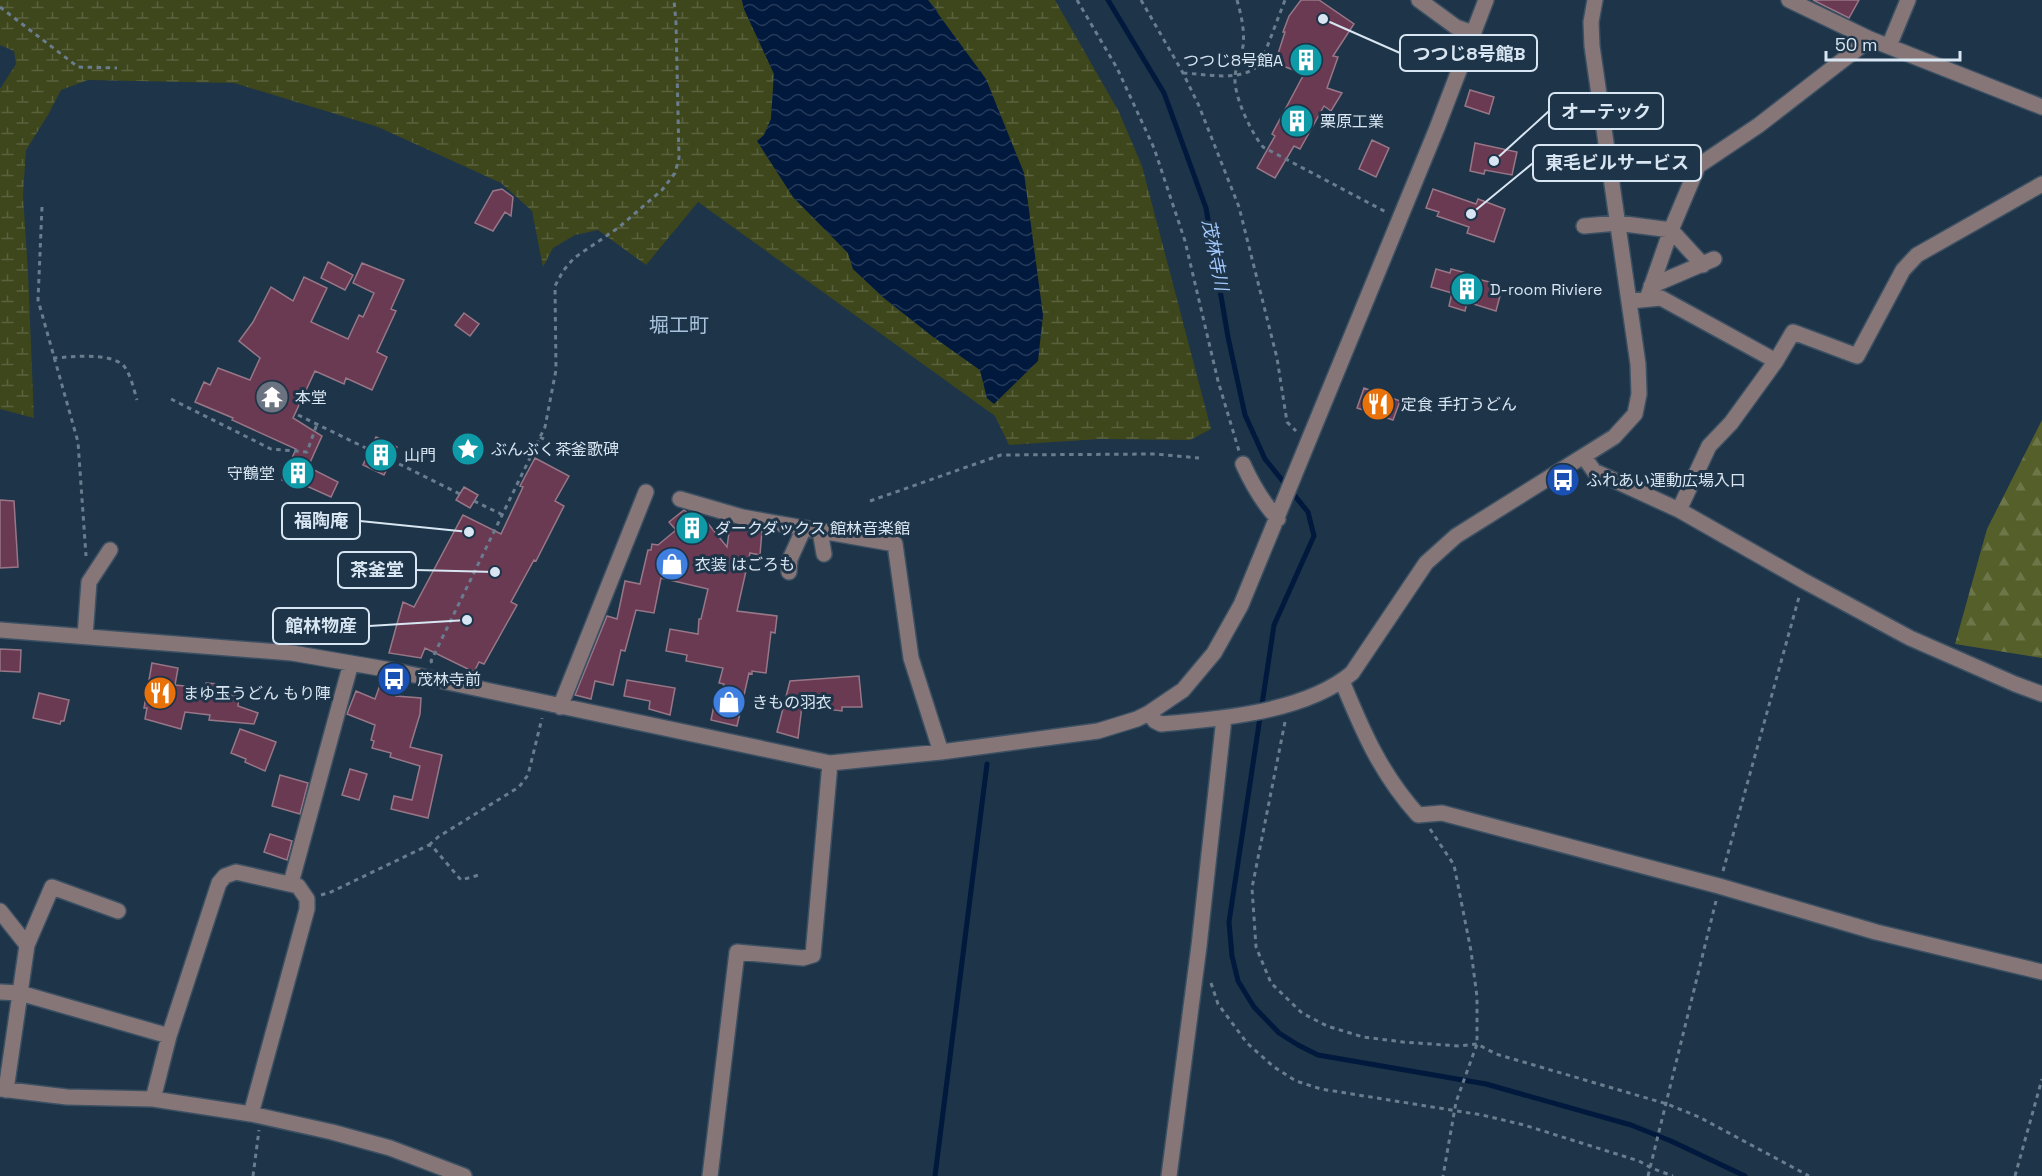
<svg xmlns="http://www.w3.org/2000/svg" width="2042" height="1176" viewBox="0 0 2042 1176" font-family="'Space Grotesk','Noto Sans JP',sans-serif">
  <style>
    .forest { fill: url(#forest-firs) }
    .wetland { fill: url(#wetland-marsh) }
    .water { fill: url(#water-waves) }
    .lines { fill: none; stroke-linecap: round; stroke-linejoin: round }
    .stream { stroke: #01193d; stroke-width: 5 }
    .building { fill: #6a3a53; stroke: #977787; stroke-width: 1.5 }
    .minor-casing { stroke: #3c5063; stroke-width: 18 }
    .path { stroke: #6a7d8e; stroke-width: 3; stroke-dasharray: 4.5 4.5; stroke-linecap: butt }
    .minor { stroke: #867677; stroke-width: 15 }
    .labels { text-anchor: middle; stroke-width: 6; stroke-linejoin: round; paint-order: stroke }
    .poi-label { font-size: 16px; fill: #d8e6f3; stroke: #1e3448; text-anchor: start }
    .water-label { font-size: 18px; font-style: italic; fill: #a2c7fc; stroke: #1e3448 }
    .quarter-label { font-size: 20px; fill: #a9c3dd; stroke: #1e3448 }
    .leader { fill: none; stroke: #d8e6f3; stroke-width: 2 }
    .callout-dot { fill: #d8e6f3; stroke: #1e3448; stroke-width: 2 }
    .callout { fill: #1e3448; stroke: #d8e6f3; stroke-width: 2 }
    .callout-label { font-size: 18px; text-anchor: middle; font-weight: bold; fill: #d8e6f3 }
  </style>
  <defs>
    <pattern id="forest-firs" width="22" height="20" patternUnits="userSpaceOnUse" patternTransform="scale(1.5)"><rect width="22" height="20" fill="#555f2a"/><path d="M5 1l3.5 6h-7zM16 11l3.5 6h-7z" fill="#6d7649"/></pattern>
    <pattern id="wetland-marsh" width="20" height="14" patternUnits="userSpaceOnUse" patternTransform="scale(1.5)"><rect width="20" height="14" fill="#3e461c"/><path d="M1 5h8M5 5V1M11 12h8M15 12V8" fill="none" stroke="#59613d"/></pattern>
    <pattern id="water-waves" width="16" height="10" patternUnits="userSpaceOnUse" patternTransform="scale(1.5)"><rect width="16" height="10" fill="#01193d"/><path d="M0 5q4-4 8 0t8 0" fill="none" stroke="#253a5a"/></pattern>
  </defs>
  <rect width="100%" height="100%" fill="#1e3448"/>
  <path class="forest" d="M2042 420V658L1955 644 1987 529Z"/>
  <path class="wetland" d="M0 0H742L744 9 774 74 771 119 764 135 758 142 793 197 848 253 853 269 884 298 932 336 980 370 987 398 994 403 1013 384 937 10 928 0H1055L1119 112 1142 166 1211 429 1190 440 1100 439 1009 445 995 416 698 202 646 265 598 230 575 235 553 248 543 267 532 211 501 183 378 127 234 83 88 80 61 90 48 115 26 150 23 195 28 273 34 418 0 409V89L16 64 14 51 0 45Z"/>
  <path class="water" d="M742 0H928L986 79 1024 173 1043 315 1038 361 994 404 987 398 980 370 932 336 884 298 853 269 848 253 793 197 757 141 764 135 771 119 774 74 744 9Z"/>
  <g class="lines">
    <path class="stream" d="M1108 0 1164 93 1206 208 1228 337 1245 415 1265 459 1308 512 1314 536 1274 625 1229 922 1232 956 1238 981 1254 1007 1279 1033 1298 1045 1318 1055 1486 1084 1631 1125 1671 1141 1745 1176
      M935 1176 987 764"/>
  </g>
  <path class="building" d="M1301 0H1319L1354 24 1333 56 1338 57 1327 88 1342 93 1331 111 1324 106 1300 149 1294 146 1275 178 1257 168 1275 136 1272 134 1304 74 1275 63 1285 32H1283L1289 16Z
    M1813 0H1859L1849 18Z
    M1470 90 1494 97 1489 114 1465 106Z
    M1372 140 1389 148 1376 177 1359 169Z
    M1475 143 1517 152 1512 175 1485 170 1484 174 1470 171Z
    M502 189 513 197 511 216 505 212 493 231 475 223 493 191Z
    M1433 189 1476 204 1478 199 1505 209 1494 242 1467 233 1469 227 1437 216 1439 212 1426 208Z
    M328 262 353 275 345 290 321 278Z
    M362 263 404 280 391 309 396 311 377 352 387 357 372 390 346 378 344 384 315 371 293 418 322 436 308 467 338 482 331 497 300 483 298 487 282 480 296 449 232 420 233 418 195 402 204 382 210 385 218 368 250 380 260 358 239 341 253 322 271 287 293 301 304 277 327 288 311 322 348 339 359 315 363 317 374 293 353 283Z
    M1436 269 1450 273 1451 269 1474 275 1473 278 1498 284 1496 291 1501 292 1496 311 1467 302 1465 311 1449 306 1452 293 1431 287Z
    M464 313 479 324 470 336 455 325Z
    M1364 388 1400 401 1393 420 1357 408Z
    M376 437 397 447 384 475 363 465Z
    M535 458 569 476 555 501 564 506 536 561 534 560 511 602 517 605 484 664 479 662 474 672 425 648 421 658 389 653 403 602 414 607 463 515 501 534 523 487 520 486Z
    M464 487 478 495 470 508 456 500Z
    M0 500 14 501 18 567 0 568Z
    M684 510 691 516 695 513 701 515 727 547 730 525 762 530 760 555 750 553 737 611 777 616 775 633 771 632 766 673 752 671V674L749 673 737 726 711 720 716 696H721L724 684 719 683 723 668 686 661 687 655 666 651 670 629 698 634 699 619H701L708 589 661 578 654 613 636 610 625 651 621 650 613 685 595 681 591 699 575 695 607 616 617 619 625 581 640 584 648 550H651L652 544 658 545 676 530 669 522Z
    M0 649 21 650 20 672 0 671Z
    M152 663 178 668 175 685 205 688 206 683 219 684 218 694 239 696 238 706 258 713 254 724 209 720 210 715 185 712 181 729 145 719 147 708H144Z
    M859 676 862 707H842V711L802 706 798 738 777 732 790 681Z
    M627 680 675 688 670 715 649 709 650 701 624 696Z
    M380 685 398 691 396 696 421 698 420 714 410 747 442 755 428 818 391 809 394 796 412 800 420 766 390 757 391 753 372 748 374 741 371 740 375 725 347 714 356 691 375 699Z
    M39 693 69 700 64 721H61L60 724 33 718Z
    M240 729 276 742 265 771 245 762 246 759 231 753Z
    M350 769 367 774 359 800 342 795Z
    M280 775 308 783 300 814 272 806Z
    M270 834 292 841 287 860 264 852Z"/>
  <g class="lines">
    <defs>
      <path id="minor" d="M1419 0 1456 27 1473 33
        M1789 0 1870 39 2042 107
        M1889 46 1908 0
        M1584 226 1617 223 1671 230 1703 265
        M1651 286 1714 259
        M1647 299 1671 230 1698 166 1759 125 1870 39
        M1630 301 1661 298 1776 361 1793 332 1857 356 1903 270 1917 255 2042 184
        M1584 457 1594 471 1679 510 1804 581 1910 638 2015 684 2042 694
        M1243 464C1252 484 1262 502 1278 519
        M680 499 742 517 895 544 911 658 941 752
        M1679 510 1709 446 1731 423 1776 361
        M820 531 824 554
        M789 572 790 559 804 528
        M0 630 292 653 391 670 830 763 941 752 1098 731 1137 719 1149 713 1183 690 1214 653 1241 605 1437 128 1486 0
        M85 636 89 582 110 550
        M1342 681C1363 732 1381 774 1418 815L1442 813 1719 886 1876 932 2042 972
        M560 707 646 492
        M1149 713 1155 721 1161 724C1221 719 1305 712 1352 673L1426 563 1456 536 1614 437 1635 414 1639 394 1638 364 1592 46 1591 22 1595 0
        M291 883 351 663
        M0 911 27 945 6 1090
        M27 945 52 887 118 911
        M0 992 20 993 169 1036
        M0 1089 67 1097 153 1099 251 1114 332 1132 390 1148 464 1176
        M153 1099 169 1036 219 883 225 876 236 872 298 886 307 899V909L251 1114
        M710 1176 737 952 803 958 813 955 830 763
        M1169 1176 1199 946 1224 718"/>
    </defs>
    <use href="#minor" class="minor-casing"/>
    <path class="path" d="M1077 0 1117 68 1154 148 1185 241 1218 381 1239 451
      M1141 0 1183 73 1199 106 1239 207 1277 358 1287 422 1296 431
      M1237 0C1241 14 1245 31 1243 46 1241 57 1235 68 1235 78 1234 97 1251 132 1263 147L1386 212
      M0 7 78 67 117 68
      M1183 73C1207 74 1243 83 1261 63L1285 0
      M42 207 38 300 78 442 86 556
      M53 358C72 357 108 352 123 365 130 372 134 390 137 400
      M171 399 271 449 307 452 317 424
      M298 415 370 450
      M540 437 551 443
      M391 460 460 494
      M474 501 501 514
      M870 501 1001 455 1155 454 1199 458
      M432 663 431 661 545 427 556 370 555 286 563 271 574 258 618 228 662 190 675 173 679 158 676 23 674 0
      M1285 722 1252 888 1256 947 1271 983 1302 1013 1327 1026 1363 1037 1403 1042 1459 1046 1477 1044 1496 1054 1667 1104 1699 1117 1809 1176
      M1430 829 1454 865 1471 951 1477 997V1044L1456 1102 1443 1176
      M429 845 438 837 519 787 528 775 542 718
      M1723 871 1799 597
      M321 895 331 892 429 845 432 846 461 880 479 875
      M1211 983 1218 1004 1247 1043 1274 1067 1296 1081 1321 1089 1482 1115 1524 1125 1639 1161 1651 1168 1673 1176
      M253 1176 259 1130
      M1648 1176 1716 901
      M2015 1176 2042 1079"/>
    <use href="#minor" class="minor"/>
  </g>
  <defs>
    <symbol id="building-disc" viewBox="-11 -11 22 22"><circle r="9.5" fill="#0f9aa8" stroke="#1e3448"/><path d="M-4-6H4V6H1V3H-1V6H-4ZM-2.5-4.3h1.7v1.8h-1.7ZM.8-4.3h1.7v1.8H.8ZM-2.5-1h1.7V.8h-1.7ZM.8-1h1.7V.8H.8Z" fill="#fff"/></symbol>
    <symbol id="temple-disc" viewBox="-11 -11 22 22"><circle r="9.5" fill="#6b7280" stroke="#1e3448"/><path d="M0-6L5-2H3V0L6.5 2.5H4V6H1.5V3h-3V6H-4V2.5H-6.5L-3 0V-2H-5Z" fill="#fff"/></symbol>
    <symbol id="restaurant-disc" viewBox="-11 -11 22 22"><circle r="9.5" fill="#e8710a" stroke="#1e3448"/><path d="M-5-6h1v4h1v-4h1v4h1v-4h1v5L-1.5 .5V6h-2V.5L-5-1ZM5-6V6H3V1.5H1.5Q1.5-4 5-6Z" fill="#fff"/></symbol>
    <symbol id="sight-disc" viewBox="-11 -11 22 22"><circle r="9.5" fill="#0f9aa8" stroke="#1e3448"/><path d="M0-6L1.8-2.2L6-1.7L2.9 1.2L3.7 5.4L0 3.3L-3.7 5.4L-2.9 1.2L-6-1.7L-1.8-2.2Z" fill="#fff"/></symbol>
    <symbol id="bus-disc" viewBox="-11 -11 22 22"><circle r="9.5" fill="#1a4fb4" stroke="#1e3448"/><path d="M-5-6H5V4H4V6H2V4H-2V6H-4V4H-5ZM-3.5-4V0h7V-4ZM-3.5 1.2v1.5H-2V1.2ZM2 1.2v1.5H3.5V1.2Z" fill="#fff"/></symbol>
    <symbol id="shop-disc" viewBox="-11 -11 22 22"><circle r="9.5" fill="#3f7fe0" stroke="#1e3448"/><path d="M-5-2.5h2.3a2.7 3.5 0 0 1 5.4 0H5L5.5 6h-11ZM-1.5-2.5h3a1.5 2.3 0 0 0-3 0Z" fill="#fff"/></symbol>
  </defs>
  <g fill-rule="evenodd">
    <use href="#building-disc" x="1287" y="41" width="38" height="38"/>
    <use href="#building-disc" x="1278" y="102" width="38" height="38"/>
    <use href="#building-disc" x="1448" y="270" width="38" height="38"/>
    <use href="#temple-disc" x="253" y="378" width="38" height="38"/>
    <use href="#restaurant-disc" x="1359" y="385" width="38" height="38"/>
    <use href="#sight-disc" x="449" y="430" width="38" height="38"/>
    <use href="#building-disc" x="362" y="436" width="38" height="38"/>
    <use href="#building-disc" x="279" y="454" width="38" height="38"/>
    <use href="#bus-disc" x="1544" y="461" width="38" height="38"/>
    <use href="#building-disc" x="673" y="509" width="38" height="38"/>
    <use href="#shop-disc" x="653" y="545" width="38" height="38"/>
    <use href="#bus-disc" x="375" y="660" width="38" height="38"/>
    <use href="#restaurant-disc" x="141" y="674" width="38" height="38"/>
    <use href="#shop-disc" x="710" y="683" width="38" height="38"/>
  </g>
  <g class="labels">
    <g class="poi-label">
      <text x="1283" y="66" text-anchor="end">つつじ8号館A</text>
      <text x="1320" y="127">栗原工業</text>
      <text x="1490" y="295">D-room Riviere</text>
      <text x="295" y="403">本堂</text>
      <text x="1401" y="410">定食 手打うどん</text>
      <text x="491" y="455">ぶんぶく茶釜歌碑</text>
      <text x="404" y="461">山門</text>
      <text x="275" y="479" text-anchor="end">守鶴堂</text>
      <text x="1586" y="486">ふれあい運動広場入口</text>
      <text x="715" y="534">ダークダックス 館林音楽館</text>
      <text x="695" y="570">衣装 はごろも</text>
      <text x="417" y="685">茂林寺前</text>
      <text x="183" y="699">まゆ玉うどん もり陣</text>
      <text x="752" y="708">きもの羽衣</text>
    </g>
    <g class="water-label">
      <text transform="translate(1215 255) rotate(79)" y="6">茂林寺川</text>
    </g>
    <g class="quarter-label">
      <text x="679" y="332">堀工町</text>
    </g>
  </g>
  <path class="leader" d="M1323 19L1400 53M1494 161L1549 111M1471 214L1533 163M469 532L360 521M495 572L416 570M467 620L369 626"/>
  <g class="callout-dot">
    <circle cx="1323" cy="19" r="6"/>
    <circle cx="1494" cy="161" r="6"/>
    <circle cx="1471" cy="214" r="6"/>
    <circle cx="469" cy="532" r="6"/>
    <circle cx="495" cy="572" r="6"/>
    <circle cx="467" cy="620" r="6"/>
  </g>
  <g class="callout">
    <rect x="1400" y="35" width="137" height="36" rx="6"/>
    <rect x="1549" y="93" width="114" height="36" rx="6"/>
    <rect x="1533" y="145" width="168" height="36" rx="6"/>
    <rect x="282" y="503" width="78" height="36" rx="6"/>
    <rect x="338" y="552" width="78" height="36" rx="6"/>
    <rect x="273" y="608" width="96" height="36" rx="6"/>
  </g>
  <g class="callout-label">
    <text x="1469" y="60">つつじ8号館B</text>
    <text x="1606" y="118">オーテック</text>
    <text x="1617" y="169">東毛ビルサービス</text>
    <text x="321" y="527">福陶庵</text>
    <text x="377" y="576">茶釜堂</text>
    <text x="321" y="632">館林物産</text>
  </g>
  <path d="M1826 51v9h134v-9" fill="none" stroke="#d8e6f3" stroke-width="3"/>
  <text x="1835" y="51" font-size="18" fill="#d8e6f3" stroke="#1e3448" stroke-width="4.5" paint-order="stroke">50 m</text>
</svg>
